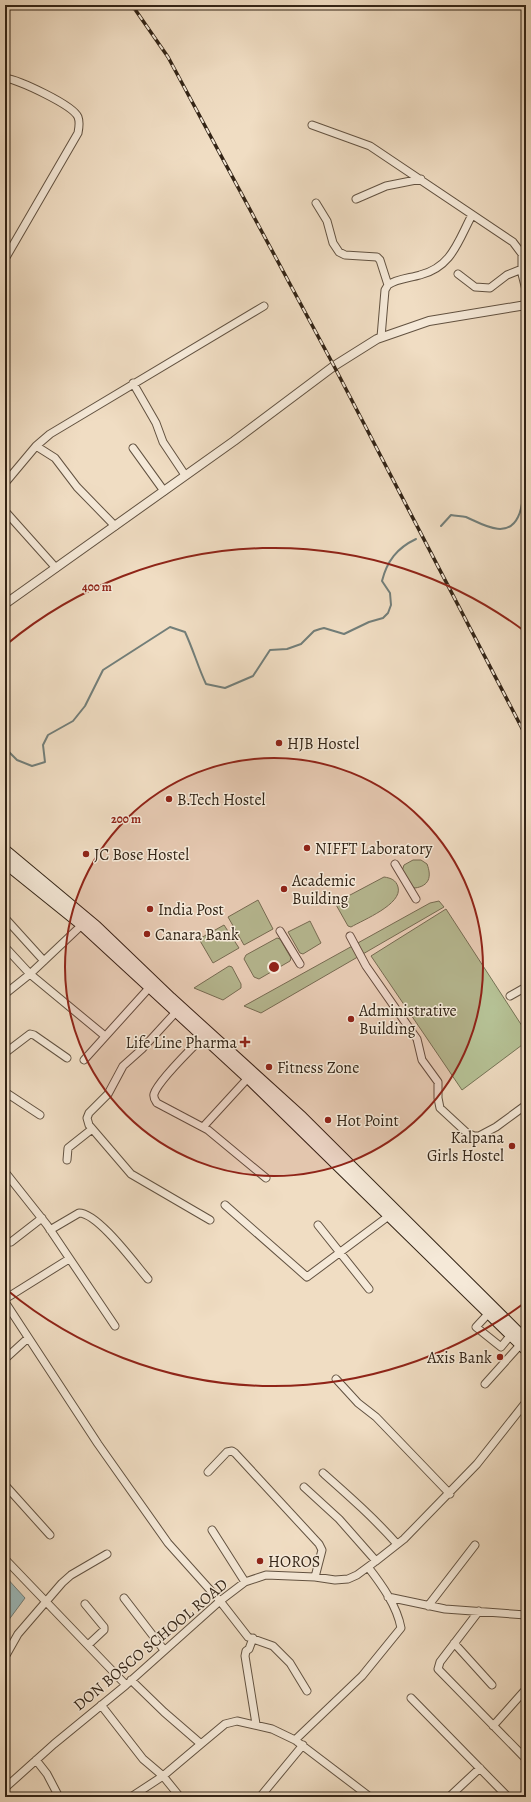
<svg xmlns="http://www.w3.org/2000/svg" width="531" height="1802" viewBox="0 0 531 1802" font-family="Alegreya,serif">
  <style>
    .green { fill: #b6c296; stroke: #747356 }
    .water { fill: #9cbabb; stroke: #727e79 }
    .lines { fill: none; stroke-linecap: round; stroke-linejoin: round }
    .stream { stroke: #727e79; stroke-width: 2 }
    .minor-casing { stroke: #625241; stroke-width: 9 }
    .tertiary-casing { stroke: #625241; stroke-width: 10 }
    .secondary-casing { stroke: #332416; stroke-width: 12 }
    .minor { stroke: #f5e9d8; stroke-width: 7 }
    .tertiary { stroke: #f5e9d8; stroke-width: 8 }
    .secondary { stroke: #f5e9d8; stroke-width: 10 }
    .rail-casing { stroke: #332416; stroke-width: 3.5 }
    .rail { stroke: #f5e9d8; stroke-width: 2; stroke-dasharray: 6; stroke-linecap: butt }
    .ring { fill: none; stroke: #8f2418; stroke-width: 2 }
    .poi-dot { fill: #8f2418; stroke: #f5e9d8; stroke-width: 1.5 }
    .labels { text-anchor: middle; stroke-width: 3; stroke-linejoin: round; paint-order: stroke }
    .poi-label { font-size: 16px; fill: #332416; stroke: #f5e9d8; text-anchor: start }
    .street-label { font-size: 16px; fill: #332416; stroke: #f5e9d8 }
    .centre { fill: #8f2418; stroke: #f5e9d8; stroke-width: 2 }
    .ring-label { font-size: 12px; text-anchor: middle; font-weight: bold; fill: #8f2418; stroke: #f5e9d8; stroke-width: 3; stroke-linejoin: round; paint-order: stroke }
  </style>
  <rect width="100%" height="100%" fill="#f0ddc3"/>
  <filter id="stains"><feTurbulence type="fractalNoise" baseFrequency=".005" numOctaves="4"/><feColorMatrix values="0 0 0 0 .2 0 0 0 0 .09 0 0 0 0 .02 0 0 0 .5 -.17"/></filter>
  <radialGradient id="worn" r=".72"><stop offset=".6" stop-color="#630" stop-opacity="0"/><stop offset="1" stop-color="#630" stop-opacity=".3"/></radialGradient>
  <path class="green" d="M413 860H421L427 864C432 877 429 886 415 888L410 886 402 871 404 865Z
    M384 877C391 878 396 880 398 887 403 904 363 920 351 927L348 926 335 903Z
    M258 900 273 929 244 945 228 917Z
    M439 901 444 907 261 1013 244 1006 430 903Z
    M446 909 526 1032V1042L462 1090 371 956Z
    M310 921 321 943 303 954 300 953 288 932Z
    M224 925 239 948 213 963 199 939Z
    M277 938 280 939 291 958 290 961 259 979 254 977 244 959 246 955Z
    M229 966 232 967 241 984V988L223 1000 194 988Z"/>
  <path class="water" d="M5 1576 25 1598 5 1625Z"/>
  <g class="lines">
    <path class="stream" d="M441 526 451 515C455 516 461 516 466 517 482 524 507 540 518 517 524 506 522 491 526 480
      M5 748 17 760 32 766 45 762 43 745 48 735 73 721 85 706 103 670 170 627 185 632C193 649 198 667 206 684L225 688 253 676 270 650 287 649 301 644 314 631 320 629 324 628 344 634 369 622 383 618 388 613 391 605 390 593 382 581C387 561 397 548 416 539"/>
    <defs>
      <path id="minor" d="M5 78C19 80 73 105 78 117 80 122 79 128 78 133L5 259
        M312 125 370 146 513 242 522 254V274L526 290
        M356 199 386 186 421 179
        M316 203 327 221 333 243 339 252 345 255 377 257 380 260 388 285
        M458 274 475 287 490 288 507 275 522 269
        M381 337 385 290 388 285C396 279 410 278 420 275 452 267 458 241 472 215
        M133 383 156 423 163 442 185 475
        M36 446 55 458 77 487 115 526
        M133 448 164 491
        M5 483 36 446 50 434 264 306
        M5 511 56 568
        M395 864 416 899
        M5 918 44 961
        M280 931 300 964
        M350 936 366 966 417 1039 422 1060 438 1082V1098L440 1108 467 1133 474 1136H479L496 1127 526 1105
        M5 947 30 974 105 1036
        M5 994 30 974 85 922
        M510 996 526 987
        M176 1012 142 1049 123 1066 108 1094 89 1113 87 1118 89 1125 131 1174 210 1220
        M203 1037C192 1048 158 1081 154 1094 153 1098 155 1100 157 1103L208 1130 266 1178
        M5 1053 30 1034 34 1035 67 1058
        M84 1060 149 988
        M5 1092 40 1115
        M203 1127 248 1078
        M67 1160 68 1148 92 1129
        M5 1172 47 1225 115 1326
        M225 1205 307 1277 390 1215
        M318 1225 369 1289
        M50 1230 79 1213C98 1213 135 1264 148 1279
        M11 1242 42 1218
        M5 1299 69 1259
        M5 1302 98 1444 168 1543 220 1601 248 1637 273 1646 290 1663 307 1691
        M488 1314 476 1327 501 1347 510 1336
        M5 1359 28 1338
        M336 1379 358 1403 376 1417 450 1494
        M485 1384 520 1345
        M208 1472 227 1452 232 1451 235 1453 319 1544 322 1550 315 1577
        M323 1473C349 1496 374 1518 397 1544
        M5 1485 50 1535
        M304 1487 339 1519 376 1561
        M212 1530 245 1582
        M5 1559 126 1685
        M388 1597 445 1609 526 1615
        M124 1598 164 1650
        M85 1604 104 1627V1630L88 1645
        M428 1606 475 1545
        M479 1611 440 1662 438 1669 526 1759
        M253 1638 249 1649 246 1651 245 1656 256 1724
        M454 1643 492 1685
        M5 1657 18 1634 62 1583 71 1575 107 1554
        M131 1680 164 1712 201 1744 225 1724 237 1721 272 1729 295 1740 370 1797
        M411 1698 508 1797
        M101 1705 143 1759 163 1776 131 1797
        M493 1726 526 1689
        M295 1740 362 1676 401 1628C397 1606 382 1585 368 1567
        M36 1760 47 1774 59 1797
        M5 1788 54 1744 126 1685 220 1601 245 1582 266 1575 315 1577 335 1580 348 1579 357 1575 376 1561 404 1539 477 1464 526 1402
        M180 1797 163 1776 201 1744
        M260 1797 303 1745
        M449 1797 480 1768"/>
      <path id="tertiary" d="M5 604 234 441 334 366 377 339 429 321 526 305"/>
      <path id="secondary" d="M5 850 96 926 171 998 302 1117 526 1340
        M5 863 82 925 248 1078 526 1350"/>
    </defs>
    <use href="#minor" class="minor-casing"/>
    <use href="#tertiary" class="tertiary-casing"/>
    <use href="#secondary" class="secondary-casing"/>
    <use href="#minor" class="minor"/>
    <use href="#tertiary" class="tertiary"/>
    <use href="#secondary" class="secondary"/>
    <defs>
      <path id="rail" d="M132 5 168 57 334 366 526 736"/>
    </defs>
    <use href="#rail" class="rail-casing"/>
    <use href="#rail" class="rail"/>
  </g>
  <circle cx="274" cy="967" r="209" fill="#8f2418" fill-opacity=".12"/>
  <g class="ring">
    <circle cx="274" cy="967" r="209"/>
    <path d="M523 1304A419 419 0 0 1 7 1290M7 644A419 419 0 0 1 523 630"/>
  </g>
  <g class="poi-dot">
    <circle cx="279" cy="743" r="4"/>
    <circle cx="169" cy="799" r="4"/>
    <circle cx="307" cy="848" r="4"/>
    <circle cx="86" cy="854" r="4"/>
    <circle cx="284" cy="889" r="4"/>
    <circle cx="150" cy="909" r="4"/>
    <circle cx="147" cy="934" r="4"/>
    <circle cx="351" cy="1019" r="4"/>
    <path d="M243 1036h4v4h4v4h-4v4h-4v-4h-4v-4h4z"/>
    <circle cx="269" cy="1067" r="4"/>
    <circle cx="328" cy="1120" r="4"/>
    <circle cx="512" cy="1146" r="4"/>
    <circle cx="500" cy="1357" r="4"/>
    <circle cx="260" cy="1561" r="4"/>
  </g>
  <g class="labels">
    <g class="poi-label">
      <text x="287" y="749">HJB Hostel</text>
      <text x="177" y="805">B.Tech Hostel</text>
      <text x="315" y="854">NIFFT Laboratory</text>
      <text x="94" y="860">JC Bose Hostel</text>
      <text x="292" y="886">Academic<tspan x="292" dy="18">Building</tspan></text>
      <text x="158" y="915">India Post</text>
      <text x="155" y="940">Canara Bank</text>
      <text x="359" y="1016">Administrative<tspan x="359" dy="18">Building</tspan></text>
      <text x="237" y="1048" text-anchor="end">Life Line Pharma</text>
      <text x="277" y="1073">Fitness Zone</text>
      <text x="336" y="1126">Hot Point</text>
      <text x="504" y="1143" text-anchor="end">Kalpana<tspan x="504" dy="18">Girls Hostel</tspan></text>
      <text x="492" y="1363" text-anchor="end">Axis Bank</text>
      <text x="268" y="1567">HOROS</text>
    </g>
    <g class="street-label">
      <text transform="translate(150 1644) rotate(-40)" y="6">DON BOSCO SCHOOL ROAD</text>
    </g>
  </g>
  <circle cx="274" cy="967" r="6" class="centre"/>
  <g class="ring-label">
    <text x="97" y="591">400 m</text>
    <text x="126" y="823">200 m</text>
  </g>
  <rect width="531" height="1802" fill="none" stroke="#f0ddc3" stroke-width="20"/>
  <rect x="6" y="6" width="519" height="1790" fill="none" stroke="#332416" stroke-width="2"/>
  <rect x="10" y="10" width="511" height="1782" fill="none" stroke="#332416"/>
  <rect width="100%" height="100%" filter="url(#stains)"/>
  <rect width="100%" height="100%" fill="url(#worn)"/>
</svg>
